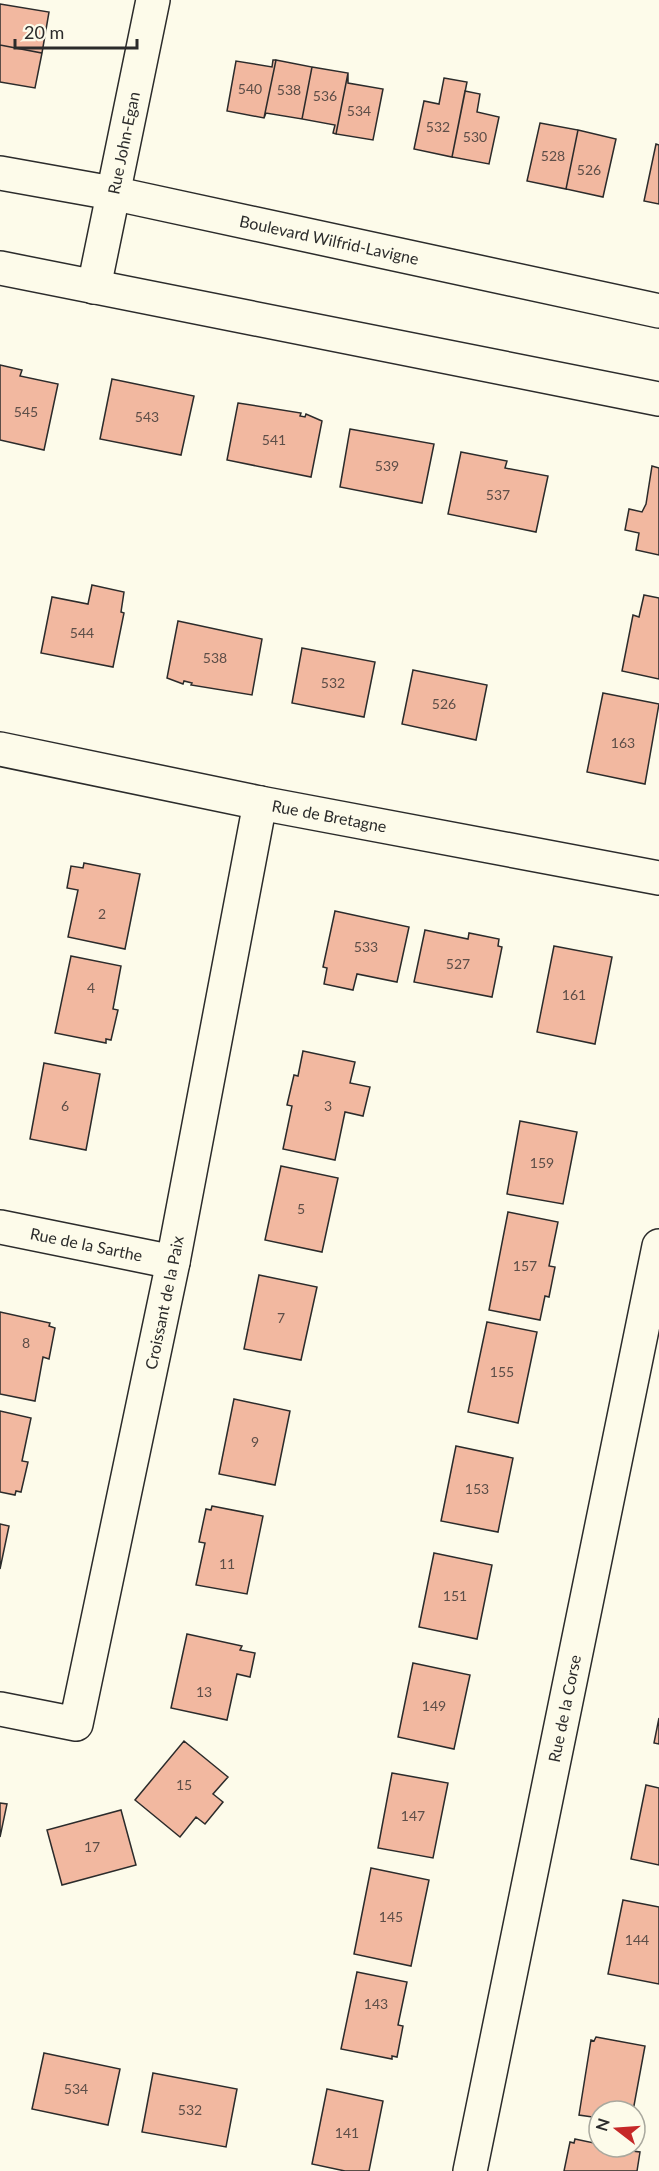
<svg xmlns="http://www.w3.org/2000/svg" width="659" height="2171" viewBox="0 0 659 2171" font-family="Lato,sans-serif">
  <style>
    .building { fill: #f2b8a0; stroke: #2b2b2b; stroke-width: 1.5 }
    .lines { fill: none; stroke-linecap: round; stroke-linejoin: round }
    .street-casing { stroke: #2b2b2b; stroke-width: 36 }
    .secondary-casing { stroke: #2b2b2b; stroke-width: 36 }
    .street { stroke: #fdfbea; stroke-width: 33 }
    .secondary { stroke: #fdfbea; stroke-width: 33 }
    .labels { text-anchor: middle; stroke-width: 4.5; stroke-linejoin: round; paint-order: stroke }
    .number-label { font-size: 14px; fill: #5d4e48 }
    .street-label { font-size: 16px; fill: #2b2b2b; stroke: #fdfbea }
  </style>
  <rect width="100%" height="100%" fill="#fdfbea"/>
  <path class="building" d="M0 4 49 12 42 53 0 45Z
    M0 45 42 53 35 88 0 82Z
    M273 60H276L264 118 227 111 236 61 272 67Z
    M276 60 312 67 302 119 266 113 264 118Z
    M312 67 348 73 336 134 333 133 335 125 302 119Z
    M348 73V83L383 89 373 140 336 134Z
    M444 78 467 82 452 157 414 149 424 101 439 104Z
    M465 91 480 94 477 112 499 117 489 164 452 157Z
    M540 123 578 130 566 189 527 181Z
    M578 130 616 139 603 197 566 189Z
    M656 144 659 145V204L644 201Z
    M0 365 22 370 20 376 58 384 44 450 0 440Z
    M112 379 194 396 181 455 100 439Z
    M238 403 301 413 300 416 305 417 306 414 322 421 311 477 227 460Z
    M350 429 434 444 422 503 340 487Z
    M461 452 507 461 505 468 548 476 536 532 448 514Z
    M652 466 659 468V555L636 550 639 533 625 530 629 509 642 512 646 504Z
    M92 585 124 592 121 612 124 613 113 667 41 653 52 597 88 604Z
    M644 595 659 598V679L622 671 633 615 639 617Z
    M178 621 262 639 252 695 191 685 192 683 184 681 183 684 167 678Z
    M302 648 375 662 364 717 292 703Z
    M413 670 487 685 476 740 402 724Z
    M603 693 659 704 645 784 587 772Z
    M84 863 140 874 125 949 68 937 78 890 67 888 71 866 83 868Z
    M335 911 409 927 397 982 357 974 353 990 324 984 327 968 323 967Z
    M425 930 468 939 469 933 499 939 498 946 502 947 492 997 414 982Z
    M554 946 612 957 595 1044 537 1032Z
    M71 956 121 966 113 1009 118 1010 111 1040 106 1039V1043L55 1033Z
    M303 1051 355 1062 350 1083 370 1087 363 1116 345 1112 335 1160 283 1149 292 1106 287 1105 294 1075 298 1076Z
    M44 1063 100 1074 86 1150 30 1139Z
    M520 1121 577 1132 563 1204 507 1194Z
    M281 1166 338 1178 322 1252 265 1240Z
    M508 1212 558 1222 549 1266 555 1267 549 1297 545 1296 540 1320 489 1310Z
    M259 1275 317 1287 301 1360 244 1349Z
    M0 1312 50 1323 49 1326 55 1328 49 1359 43 1357 35 1401 0 1394Z
    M487 1322 537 1332 518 1423 468 1412Z
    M234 1399 290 1411 275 1485 219 1474Z
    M0 1411 31 1418 22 1461 28 1462 21 1492 16 1491 15 1495 0 1492Z
    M456 1446 513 1458 498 1532 441 1521Z
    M212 1506 263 1516 247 1594 196 1585 205 1543 199 1542 206 1509 211 1510Z
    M0 1524 9 1526 0 1569Z
    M434 1553 492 1565 477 1639 419 1627Z
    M187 1634 242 1646 240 1650 255 1653 250 1677 237 1674 227 1720 171 1708Z
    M413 1663 470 1675 454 1749 398 1737Z
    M659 1718V1744L654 1743Z
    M184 1741 228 1777 213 1794 223 1802 205 1824 196 1817 180 1837 135 1800Z
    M392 1773 448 1783 433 1858 378 1848Z
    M646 1785 659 1788V1865L631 1859Z
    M0 1803 7 1804 0 1837Z
    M121 1810 136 1865 62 1885 47 1830Z
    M371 1868 429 1880 411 1966 354 1954Z
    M623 1900 659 1907V1984L608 1974Z
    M357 1972 407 1982 398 2025 403 2026 397 2057 392 2056V2059L341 2049Z
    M596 2037 645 2046 633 2111H599V2118L579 2115 591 2040 594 2041Z
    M44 2053 120 2069 108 2125 32 2109Z
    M153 2073 237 2089 226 2147 142 2132Z
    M327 2089 383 2101 369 2171H345L312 2164Z
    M575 2139 599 2144V2147L640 2152 637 2171H564L570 2142 574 2143Z"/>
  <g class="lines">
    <defs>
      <g id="street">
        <path id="s1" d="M94 287 153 0"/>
        <path id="s2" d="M0 749 260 803 659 878"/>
        <path id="s3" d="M0 1227 173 1262"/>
        <path id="s4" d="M0 1709 76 1724 173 1262 260 803"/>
        <path id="s5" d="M470 2171 659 1246"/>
      </g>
      <g id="secondary">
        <path id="s6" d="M0 173 112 193 659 311"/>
        <path d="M0 268 659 399"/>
      </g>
    </defs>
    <use href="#street" class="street-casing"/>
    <use href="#secondary" class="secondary-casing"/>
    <use href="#street" class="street"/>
    <use href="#secondary" class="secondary"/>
  </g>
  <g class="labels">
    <g class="number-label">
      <text x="250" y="94">540</text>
      <text x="289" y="95">538</text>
      <text x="325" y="101">536</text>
      <text x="359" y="116">534</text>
      <text x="438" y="132">532</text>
      <text x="475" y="142">530</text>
      <text x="553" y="161">528</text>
      <text x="589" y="175">526</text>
      <text x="26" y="417">545</text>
      <text x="147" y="422">543</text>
      <text x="274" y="445">541</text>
      <text x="387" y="471">539</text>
      <text x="498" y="500">537</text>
      <text x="82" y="638">544</text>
      <text x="215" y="663">538</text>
      <text x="333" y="688">532</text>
      <text x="444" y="709">526</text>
      <text x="623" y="748">163</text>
      <text x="102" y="919">2</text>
      <text x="366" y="952">533</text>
      <text x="458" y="969">527</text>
      <text x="91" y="993">4</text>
      <text x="574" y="1000">161</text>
      <text x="65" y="1111">6</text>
      <text x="328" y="1111">3</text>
      <text x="542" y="1168">159</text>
      <text x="301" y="1214">5</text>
      <text x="525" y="1271">157</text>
      <text x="281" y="1323">7</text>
      <text x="26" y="1348">8</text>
      <text x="502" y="1377">155</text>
      <text x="255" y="1447">9</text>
      <text x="477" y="1494">153</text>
      <text x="227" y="1569">11</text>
      <text x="455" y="1601">151</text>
      <text x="204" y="1697">13</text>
      <text x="434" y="1711">149</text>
      <text x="184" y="1790">15</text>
      <text x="413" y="1821">147</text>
      <text x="92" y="1852">17</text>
      <text x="391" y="1922">145</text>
      <text x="637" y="1945">144</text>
      <text x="376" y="2009">143</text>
      <text x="76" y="2094">534</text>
      <text x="190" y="2115">532</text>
      <text x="347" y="2138">141</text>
    </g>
    <g class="street-label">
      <text dy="6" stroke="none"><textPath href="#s1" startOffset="147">Rue John-Egan</textPath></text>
      <text dy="6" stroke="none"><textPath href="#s6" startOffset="336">Boulevard Wilfrid-Lavigne</textPath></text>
      <text dy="6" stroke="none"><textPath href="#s2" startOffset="336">Rue de Bretagne</textPath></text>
      <text dy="6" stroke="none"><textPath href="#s3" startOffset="88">Rue de la Sarthe</textPath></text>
      <text dy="6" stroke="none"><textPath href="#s4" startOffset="508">Croissant de la Paix</textPath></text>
      <text dy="6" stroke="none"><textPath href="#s5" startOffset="472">Rue de la Corse</textPath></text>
    </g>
  </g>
  <g transform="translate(617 2129) rotate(287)"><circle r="28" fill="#fdfbea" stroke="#a9a89e" stroke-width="1.5"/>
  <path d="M0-4.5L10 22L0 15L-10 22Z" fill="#c62828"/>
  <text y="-9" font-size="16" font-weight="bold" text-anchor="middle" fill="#2b2b2b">N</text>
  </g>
  <path d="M15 39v9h122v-9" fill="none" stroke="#2b2b2b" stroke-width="3"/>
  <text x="24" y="39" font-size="18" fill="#2b2b2b" stroke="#fdfbea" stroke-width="4.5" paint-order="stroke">20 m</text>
</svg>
